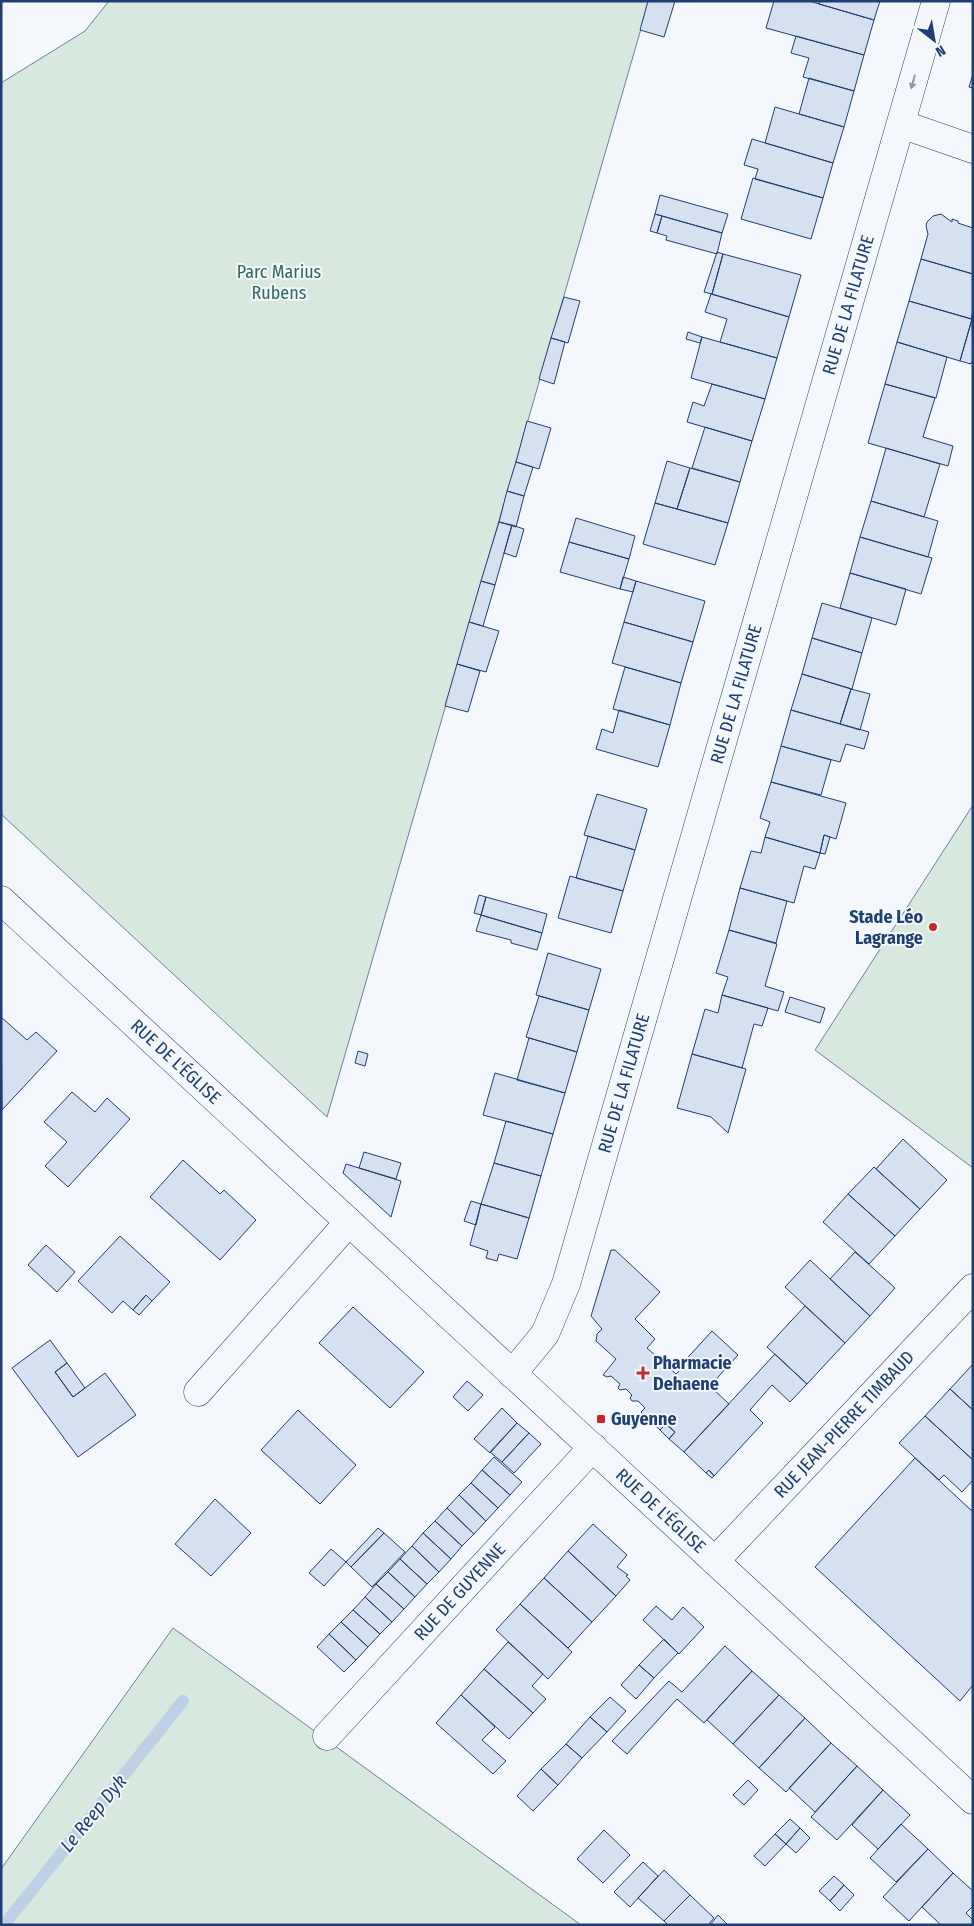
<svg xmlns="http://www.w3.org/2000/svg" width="974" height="1926" viewBox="0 0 974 1926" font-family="'Fira Sans Condensed',sans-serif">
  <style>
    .green { fill: #d7e8df; stroke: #687fa3 }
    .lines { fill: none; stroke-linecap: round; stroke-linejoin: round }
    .stream { stroke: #bed0e5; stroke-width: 12 }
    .building { fill: #d5e0f0; stroke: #1d3f73 }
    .minor-casing { stroke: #1d3f73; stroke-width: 29 }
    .minor { stroke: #f4f7fb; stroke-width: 28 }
    .oneway { fill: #889bb7 }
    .poi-dot { fill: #c62828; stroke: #f4f7fb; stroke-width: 2 }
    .labels { text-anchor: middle; stroke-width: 4; stroke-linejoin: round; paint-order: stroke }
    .park-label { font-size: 18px; fill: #2c6c60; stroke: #f4f7fb }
    .street-label { font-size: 18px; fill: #1d3f73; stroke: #f4f7fb }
    .poi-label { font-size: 18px; font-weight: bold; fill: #1d3f73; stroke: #f4f7fb; text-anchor: start }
    .water-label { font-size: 19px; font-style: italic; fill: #1d3f73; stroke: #f4f7fb }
  </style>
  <rect width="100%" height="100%" fill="#f4f7fb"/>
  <path class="green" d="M109 1H649L327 1117 1 814V83L85 31Z
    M973 805V1168L815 1050Z
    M173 1628 581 1925H1V1869Z"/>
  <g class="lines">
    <path class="stream" d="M4 1925 183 1701"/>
  </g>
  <path class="building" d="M648 1H675L664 37 640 30Z
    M774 1H809L874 20 864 55 766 28Z
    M820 1H880L874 20 819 4Z
    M796 36 864 55 854 91 803 77 809 58 791 53Z
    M973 74V88L969 87Z
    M809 78 854 91 844 127 799 114Z
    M775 107 844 127 833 163 765 143Z
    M752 139 833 163 823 198 755 179 758 169 744 165Z
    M753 178 823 198 811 239 741 219Z
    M660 195 728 214 722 233 655 214Z
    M655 214 662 216 657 233 650 231Z
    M941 214 952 222V219L958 221V223L973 228V274L921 259 928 234 926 226 927 222 933 216Z
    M662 216 722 233 717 254 666 240 667 236 657 233Z
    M717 252 723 254 712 294 704 292Z
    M723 254 801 275 789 317 712 294Z
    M921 259 973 274V311L971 319 909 301Z
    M711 294 789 317 777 358 720 342 727 319 705 312Z
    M564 297 580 301 568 343 551 338Z
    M909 301 972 319 960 361 897 342Z
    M972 319 973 359 971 364 960 361Z
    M688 332 702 337 700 343 686 339Z
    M702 337 777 358 765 399 691 378Z
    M551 338 565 342 554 384 539 379Z
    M897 342 947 357 936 398 885 384Z
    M712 384 765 399 752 441 687 422 693 402 704 406Z
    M885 384 935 398 923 437 953 446 948 466 868 443Z
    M527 421 551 428 539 469 516 462Z
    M705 427 752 441 740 482 692 468Z
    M886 448 940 464 924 517 871 501Z
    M667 461 690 468 677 509 655 503Z
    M516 462 533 467 524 496 507 491Z
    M690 468 740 482 728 523 677 509Z
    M507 491 524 496 516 527 499 522Z
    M871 501 938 521 928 557 860 537Z
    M655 503 728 523 715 565 643 544Z
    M576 518 635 536 629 559 569 542Z
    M499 522 512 525 495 585 481 581Z
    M512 525 524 529 516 557 504 553Z
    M860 537 932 558 921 594 850 573Z
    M569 542 629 559 620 589 560 572Z
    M850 573 906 589 896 625 840 608Z
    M623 577 636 581 633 592 620 589Z
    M481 581 495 585 483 626 469 622Z
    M636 581 705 601 693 642 624 622Z
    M822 603 872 618 862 653 812 638Z
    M469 622 499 631 486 672 457 664Z
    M624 622 693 642 681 683 612 663Z
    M812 638 862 653 852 689 802 674Z
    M457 664 480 671 468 712 445 706Z
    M625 667 681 683 670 725 613 709Z
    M802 674 851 689 840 724 791 710Z
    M851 689 870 694 860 730 840 724Z
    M619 710 670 725 658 767 596 749 602 729 613 733Z
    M791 710 869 732 864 749 846 744 840 762 781 746Z
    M781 746 831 760 821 795 771 782Z
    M771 782 846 803 836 839 824 835 820 853 765 837 770 822 760 818Z
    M597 794 647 809 635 850 584 835Z
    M824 835 830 837 825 854 820 853Z
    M588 836 635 850 623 891 576 878Z
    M765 837 820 853 815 869 804 866 794 903 740 888 751 851 761 853Z
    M570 876 623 891 611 933 558 918Z
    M740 888 787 901 776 943 729 930Z
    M479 895 486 897 481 915 474 913Z
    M486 897 547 914 542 933 481 915Z
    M481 915 542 933 537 950 511 943V940L476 931Z
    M729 930 777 944 765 986 784 992 778 1011 722 995 728 977 716 973Z
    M548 953 601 969 589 1010 536 995Z
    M722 995 768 1008 762 1026 754 1024 742 1068 692 1054 705 1009 718 1013Z
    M539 996 589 1010 577 1052 526 1037Z
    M790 997 825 1008 820 1023 785 1012Z
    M1 1017 27 1040 36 1032 57 1051 2 1110Z
    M529 1038 577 1052 565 1093 517 1080Z
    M358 1051 368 1054 365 1066 355 1063Z
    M692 1054 746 1069 728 1133 711 1117 677 1108Z
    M495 1073 565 1093 553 1134 483 1115Z
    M72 1092 95 1112 107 1098 130 1119 68 1187 45 1166 67 1142 44 1122Z
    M506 1121 553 1134 541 1176 494 1163Z
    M903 1139 947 1180 920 1209 876 1169Z
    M364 1152 401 1163 396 1179 359 1168Z
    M183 1160 220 1194 224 1190 256 1220 220 1260 150 1197Z
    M494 1163 541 1176 529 1218 481 1204Z
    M346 1164 401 1181 391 1217 343 1173Z
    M874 1167 920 1209 895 1236 848 1194Z
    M848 1194 895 1236 869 1264 823 1222Z
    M471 1201 481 1204 476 1225 464 1221Z
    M481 1204 529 1218 517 1259 499 1254 497 1261 486 1258 488 1251 470 1245Z
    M120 1236 170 1282 152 1301 146 1295 133 1310 123 1301 112 1313 78 1281Z
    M46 1245 75 1272 57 1292 28 1265Z
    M611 1250H615L660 1292 635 1319 655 1339 647 1348 676 1374 682 1368 680 1366 712 1331 738 1355 710 1386 729 1404 684 1452 669 1439 675 1432 666 1424 660 1430 641 1412 645 1408 638 1401H632L630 1398 632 1395 626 1389 620 1390 618 1388 620 1384 611 1376 607 1377 603 1375 616 1359 596 1341 597 1334 602 1329 591 1316Z
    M855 1252 895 1288 870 1316 830 1279Z
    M810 1260 870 1316 845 1343 785 1287Z
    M146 1295 152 1301 139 1315 133 1310Z
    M805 1306 845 1343 807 1384 767 1347Z
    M353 1307 424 1372 390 1408 319 1343Z
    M50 1340 67 1363 55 1372 73 1397 105 1373 136 1415 78 1457 12 1368Z
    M775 1354 807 1384 790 1402 772 1385 750 1410 763 1423 714 1476 709 1470 706 1473 684 1452Z
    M67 1363 85 1388 73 1397 55 1372Z
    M973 1364V1410L950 1389Z
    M467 1381 483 1395 468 1411 453 1397Z
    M950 1389 973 1410V1460L925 1416Z
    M502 1408 517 1423 490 1453 474 1439Z
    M298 1410 356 1465 320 1504 261 1450Z
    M925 1416 973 1460V1480L962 1492 944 1475 939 1480 899 1443Z
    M517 1423 529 1433 502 1462 490 1452Z
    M666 1424 675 1432 669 1439 660 1430Z
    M529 1433 541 1444 514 1473 502 1462Z
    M494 1457 522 1482 510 1495 482 1470Z
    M915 1458 973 1512V1685L960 1701 815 1567Z
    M482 1470 510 1495 498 1508 471 1483Z
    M709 1470 714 1476 712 1478 706 1473Z
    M471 1483 498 1508 486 1521 459 1495Z
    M459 1495 486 1521 474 1534 447 1508Z
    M215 1499 251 1533 211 1576 175 1544Z
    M447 1508 474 1534 462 1546 435 1521Z
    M435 1521 462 1546 451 1559 423 1533Z
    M593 1524 627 1555 617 1567 628 1575 626 1576 630 1580 616 1596 568 1551Z
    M378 1528 384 1533 351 1567 346 1562Z
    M384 1533 405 1552 372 1587 351 1567Z
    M423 1533 451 1559 439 1572 412 1546Z
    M412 1546 439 1572 427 1584 400 1559Z
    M331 1549 346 1562 324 1586 309 1573Z
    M568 1551 616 1596 592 1622 544 1578Z
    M400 1559 427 1584 415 1597 388 1572Z
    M388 1572 415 1597 404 1609 376 1584Z
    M544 1578 592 1622 568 1648 520 1604Z
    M376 1584 404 1609 392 1622 365 1597Z
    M365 1597 392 1622 380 1634 353 1610Z
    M520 1604 572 1652 548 1679 496 1630Z
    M656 1606 672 1620 683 1607 704 1627 679 1654 643 1620Z
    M353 1610 380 1634 368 1647 341 1622Z
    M341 1622 368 1647 356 1660 329 1634Z
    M329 1634 356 1660 344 1672 317 1647Z
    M664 1639 678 1653 654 1678 639 1665Z
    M508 1642 543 1674 532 1686 546 1699 533 1713 484 1669Z
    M725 1646 752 1671 704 1723 677 1699 627 1754 612 1741 669 1681 682 1692Z
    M639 1665 654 1678 636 1699 621 1685Z
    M484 1669 533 1713 509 1739 461 1695Z
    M752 1671 779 1695 733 1744 707 1720Z
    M461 1695 495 1727 482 1740 506 1761 493 1774 436 1723Z
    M779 1695 805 1718 759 1768 733 1744Z
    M610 1697 626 1711 607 1732 590 1717Z
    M590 1717 607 1732 582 1758 566 1744Z
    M805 1718 831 1743 786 1792 759 1768Z
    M831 1743 857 1766 815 1812 789 1788Z
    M566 1744 582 1758 558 1785 541 1769Z
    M857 1766 883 1790 837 1840 811 1817Z
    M541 1769 558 1785 533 1811 517 1796Z
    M748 1780 758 1790 744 1805 733 1795Z
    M883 1790 910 1815 878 1849 852 1825Z
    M790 1819 800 1828 786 1844 775 1834Z
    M901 1824 928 1849 896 1882 870 1858Z
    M800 1828 810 1838 796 1853 786 1844Z
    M604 1830 630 1855 603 1883 577 1859Z
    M775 1834 786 1844 765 1866 754 1856Z
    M928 1849 953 1873 909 1921 883 1897Z
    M643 1862 658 1876 630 1907 614 1892Z
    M664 1870 690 1895 664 1921 638 1898Z
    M953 1873 973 1891V1906L966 1913 973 1920V1925H941L922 1907Z
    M834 1876 844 1885 830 1901 819 1891Z
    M844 1885 854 1895 840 1911 830 1901Z
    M690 1895 714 1918 708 1925H668L664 1921Z
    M718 1915 728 1925H710Z"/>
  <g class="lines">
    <defs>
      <g id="minor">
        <path d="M901 124 973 149"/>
        <path id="s1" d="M1 900 973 1800"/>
        <path id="s2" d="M512 1374 545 1334 566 1284 936 1"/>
        <path d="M198 1392 349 1222"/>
        <path id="s3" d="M715 1561 973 1288"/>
        <path id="s4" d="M327 1736 593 1447"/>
      </g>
    </defs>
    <use href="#minor" class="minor-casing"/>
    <use href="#minor" class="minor"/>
  </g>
  <defs><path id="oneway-solid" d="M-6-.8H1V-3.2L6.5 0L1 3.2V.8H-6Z" transform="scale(1.25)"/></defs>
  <use class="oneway" href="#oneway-solid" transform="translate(913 82) rotate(105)"/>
  <g class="poi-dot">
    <circle cx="933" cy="927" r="5"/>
    <path d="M640.5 1365.5h5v5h5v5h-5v5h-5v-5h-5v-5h5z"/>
    <rect x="596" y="1414" width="10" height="10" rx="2.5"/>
  </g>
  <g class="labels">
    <g class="park-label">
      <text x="279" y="278">Parc Marius<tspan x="279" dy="21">Rubens</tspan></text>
    </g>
    <g class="street-label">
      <text dy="6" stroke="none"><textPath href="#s2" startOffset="1125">RUE DE LA FILATURE</textPath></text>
      <text dy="6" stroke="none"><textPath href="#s2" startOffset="720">RUE DE LA FILATURE</textPath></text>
      <text dy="6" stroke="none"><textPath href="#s1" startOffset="238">RUE DE L'ÉGLISE</textPath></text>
      <text dy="6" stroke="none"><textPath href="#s2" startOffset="315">RUE DE LA FILATURE</textPath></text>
      <text dy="6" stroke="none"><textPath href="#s3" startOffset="188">RUE JEAN-PIERRE TIMBAUD</textPath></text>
      <text dy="6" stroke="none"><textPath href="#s1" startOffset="899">RUE DE L'ÉGLISE</textPath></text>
      <text dy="6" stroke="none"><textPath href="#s4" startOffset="196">RUE DE GUYENNE</textPath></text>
    </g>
    <g class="poi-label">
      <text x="923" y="923" text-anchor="end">Stade Léo<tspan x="923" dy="21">Lagrange</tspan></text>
      <text x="653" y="1369">Pharmacie<tspan x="653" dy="21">Dehaene</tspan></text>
      <text x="611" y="1425">Guyenne</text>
    </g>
    <g class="water-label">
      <text transform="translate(93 1813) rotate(-51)" y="7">Le Reep Dyk</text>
    </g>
  </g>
  <rect width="974" height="1926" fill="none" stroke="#1d3f73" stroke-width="5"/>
  <g transform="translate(934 40) rotate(149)" stroke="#f4f7fb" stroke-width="4" paint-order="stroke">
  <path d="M0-4L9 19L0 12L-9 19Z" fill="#1d3f73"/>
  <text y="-8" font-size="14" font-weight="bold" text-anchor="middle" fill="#1d3f73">N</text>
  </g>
</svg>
